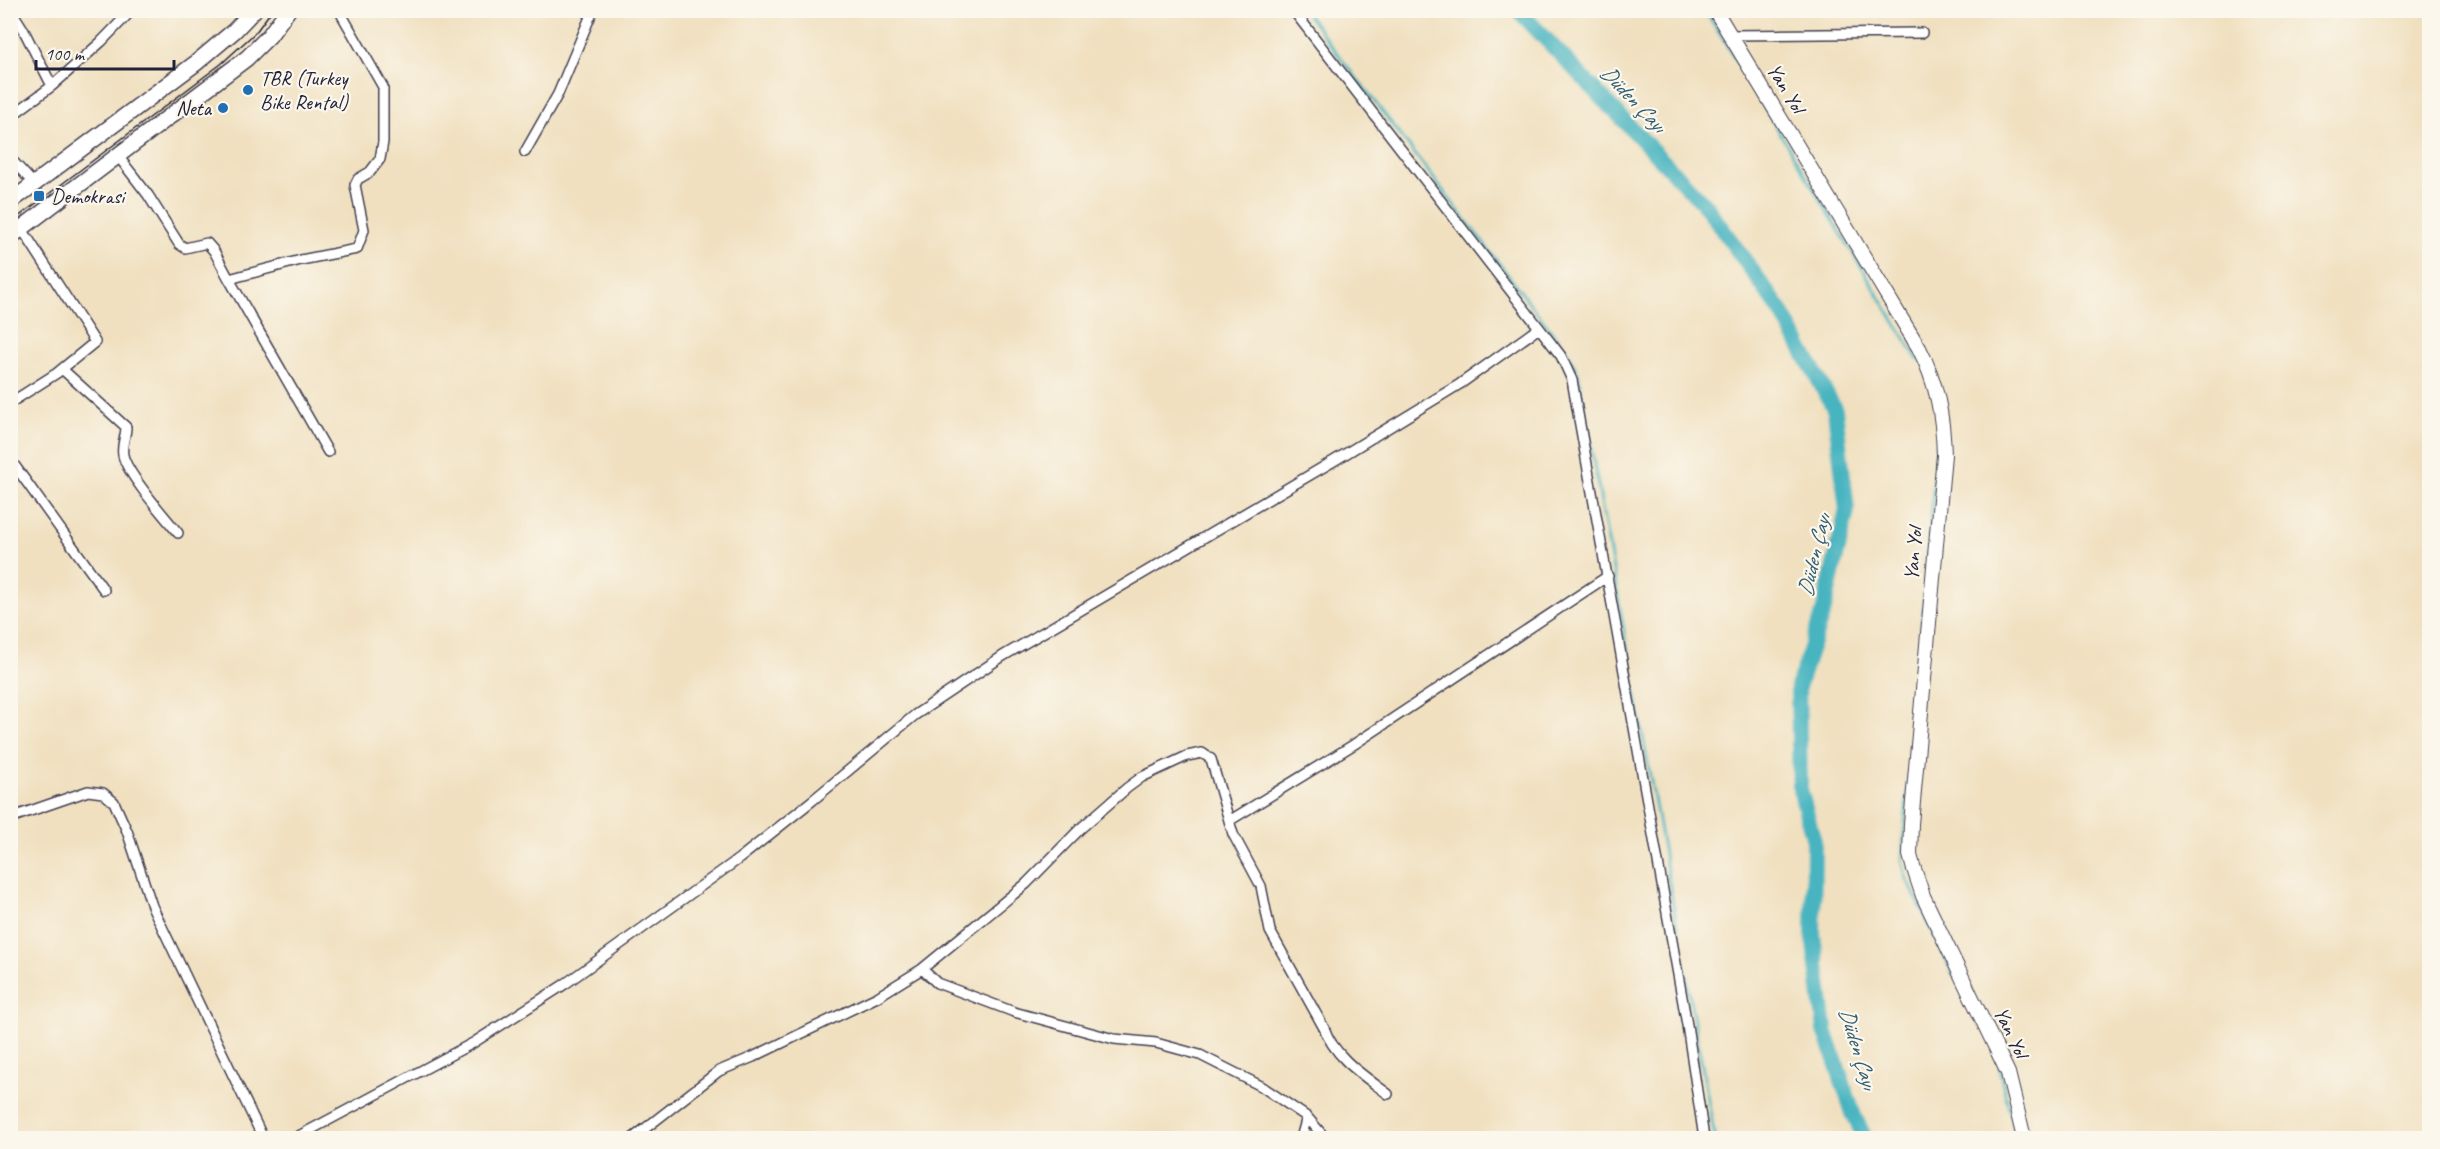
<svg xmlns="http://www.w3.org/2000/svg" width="2440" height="1149" viewBox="0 0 2440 1149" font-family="Caveat,sans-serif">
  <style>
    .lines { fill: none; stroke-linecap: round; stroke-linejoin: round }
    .stream { stroke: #46b4c0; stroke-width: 3 }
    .river { stroke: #46b4c0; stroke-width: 16 }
    .street-casing { stroke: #413e4f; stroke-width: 12 }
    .secondary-casing { stroke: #413e4f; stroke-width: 16 }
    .primary-casing { stroke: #413e4f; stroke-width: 18 }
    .street { stroke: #fff; stroke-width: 9 }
    .secondary { stroke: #fff; stroke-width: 14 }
    .primary { stroke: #fff; stroke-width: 15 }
    .tram { stroke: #22223b; stroke-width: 1.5 }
    .poi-dot { fill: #1f6fb2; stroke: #fbf7ec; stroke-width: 2 }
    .labels { text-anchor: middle; stroke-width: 4.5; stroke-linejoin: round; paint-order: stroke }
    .poi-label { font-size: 21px; fill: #22223b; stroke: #fbf7ec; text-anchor: start }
    .street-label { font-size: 21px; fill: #22223b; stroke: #fbf7ec }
    .water-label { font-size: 22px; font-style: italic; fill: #305c70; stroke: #fbf7ec }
  </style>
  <rect width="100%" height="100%" fill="#fbf7ec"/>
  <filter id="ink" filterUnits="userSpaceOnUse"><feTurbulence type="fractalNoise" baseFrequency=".0167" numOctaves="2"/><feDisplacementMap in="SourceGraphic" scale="12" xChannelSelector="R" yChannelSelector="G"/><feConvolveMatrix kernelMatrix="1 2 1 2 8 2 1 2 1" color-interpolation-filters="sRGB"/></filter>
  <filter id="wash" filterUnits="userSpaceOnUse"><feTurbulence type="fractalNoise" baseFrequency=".008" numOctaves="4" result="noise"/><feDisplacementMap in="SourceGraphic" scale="24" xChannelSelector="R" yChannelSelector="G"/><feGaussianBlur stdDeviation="1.35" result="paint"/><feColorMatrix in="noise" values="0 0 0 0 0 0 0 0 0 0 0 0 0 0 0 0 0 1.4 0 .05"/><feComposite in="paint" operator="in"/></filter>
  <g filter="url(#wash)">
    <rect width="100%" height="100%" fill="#f0e0c0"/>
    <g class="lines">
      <path class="stream" d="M1304 10 1568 353 1578 374 1715 1138
        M1705 10 1918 360
        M1937 444 1902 859 1906 877 1954 976
        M1999 1068 2016 1138"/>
      <path class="river" d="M1518 10 1705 205 1781 311 1835 410 1847 510 1824 609 1798 687 1800 789 1814 841 1813 934 1825 1030 1854 1116 1865 1138"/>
    </g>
  </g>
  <g filter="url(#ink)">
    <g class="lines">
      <defs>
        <path id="street" d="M1293 10 1561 356 1572 380 1687 1025 1704 1138
          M1729 35 1922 33
          M52 86 101 42 132 10
          M10 117 52 86 23 29 11 10
          M525 152 558 94 593 10
          M118 156 148 195 179 244 185 248 207 243 214 251 229 279 301 260 357 249 364 230 355 185 358 179 370 172 380 159 383 142V87L339 10
          M10 158 34 184
          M229 279 328 452
          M62 369 126 427C126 437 121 444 123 455 126 473 165 517 178 533
          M10 403 57 373 95 342 22 229
          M10 459 104 590
          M10 818 88 791 103 793 114 802 127 831 152 906 263 1138
          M1229 821 1353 745 1608 576
          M922 969 937 983 1014 1012 1114 1039 1156 1043 1200 1055 1261 1086 1307 1117 1325 1138
          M295 1138 473 1043 565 984 740 858 813 800 915 715 1003 656 1337 459 1460 384 1539 328
          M633 1138 719 1071 753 1057 877 997 922 969 1026 884 1080 829 1127 788 1142 777 1187 756 1202 753 1211 759 1233 834 1261 886 1270 931 1324 1028C1335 1058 1363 1075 1388 1094
          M1301 1138 1307 1117"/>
        <path id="secondary" d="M1715 10 1919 348C1937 383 1943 416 1944 455L1911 824 1910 855 1913 866 1923 896 2008 1073 2024 1138"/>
        <path id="primary" d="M10 202 196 63 234 31 254 10
          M10 237 247 58 269 36 288 10"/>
      </defs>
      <use href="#street" class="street-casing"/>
      <use href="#secondary" class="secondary-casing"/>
      <use href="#primary" class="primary-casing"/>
      <use href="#street" class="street"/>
      <use href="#secondary" class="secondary"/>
      <use href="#primary" class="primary"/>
      <path class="tram" d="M10 223 221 64 256 32 272 10"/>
    </g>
  </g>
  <g class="poi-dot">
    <circle cx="248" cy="90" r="6"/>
    <circle cx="223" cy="108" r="6"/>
    <rect x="33" y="190" width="12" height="12" rx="3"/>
  </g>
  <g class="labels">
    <g class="poi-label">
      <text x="260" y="85">TBR (Turkey<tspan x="260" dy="24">Bike Rental)</tspan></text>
      <text x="211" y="115" text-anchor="end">Neta</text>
      <text x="51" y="203">Demokrasi</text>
    </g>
    <g class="street-label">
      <text transform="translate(1786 88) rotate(59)" y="7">Yan Yol</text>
      <text transform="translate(1913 554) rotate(-85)" y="7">Yan Yol</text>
      <text transform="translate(2011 1032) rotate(65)" y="7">Yan Yol</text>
    </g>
    <g class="water-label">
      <text transform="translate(1634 98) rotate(46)" y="8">Düden Çayı</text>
      <text transform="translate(1813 555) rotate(-77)" y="8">Düden Çayı</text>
      <text transform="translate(1859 1048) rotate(73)" y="8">Düden Çayı</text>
    </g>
  </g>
  <rect width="2440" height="1149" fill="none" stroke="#fbf7ec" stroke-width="36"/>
  <path d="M36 60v9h138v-9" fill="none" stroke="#22223b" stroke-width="3"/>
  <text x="45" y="60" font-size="18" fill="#22223b" stroke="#fbf7ec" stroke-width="4.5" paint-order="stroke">100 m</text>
</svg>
